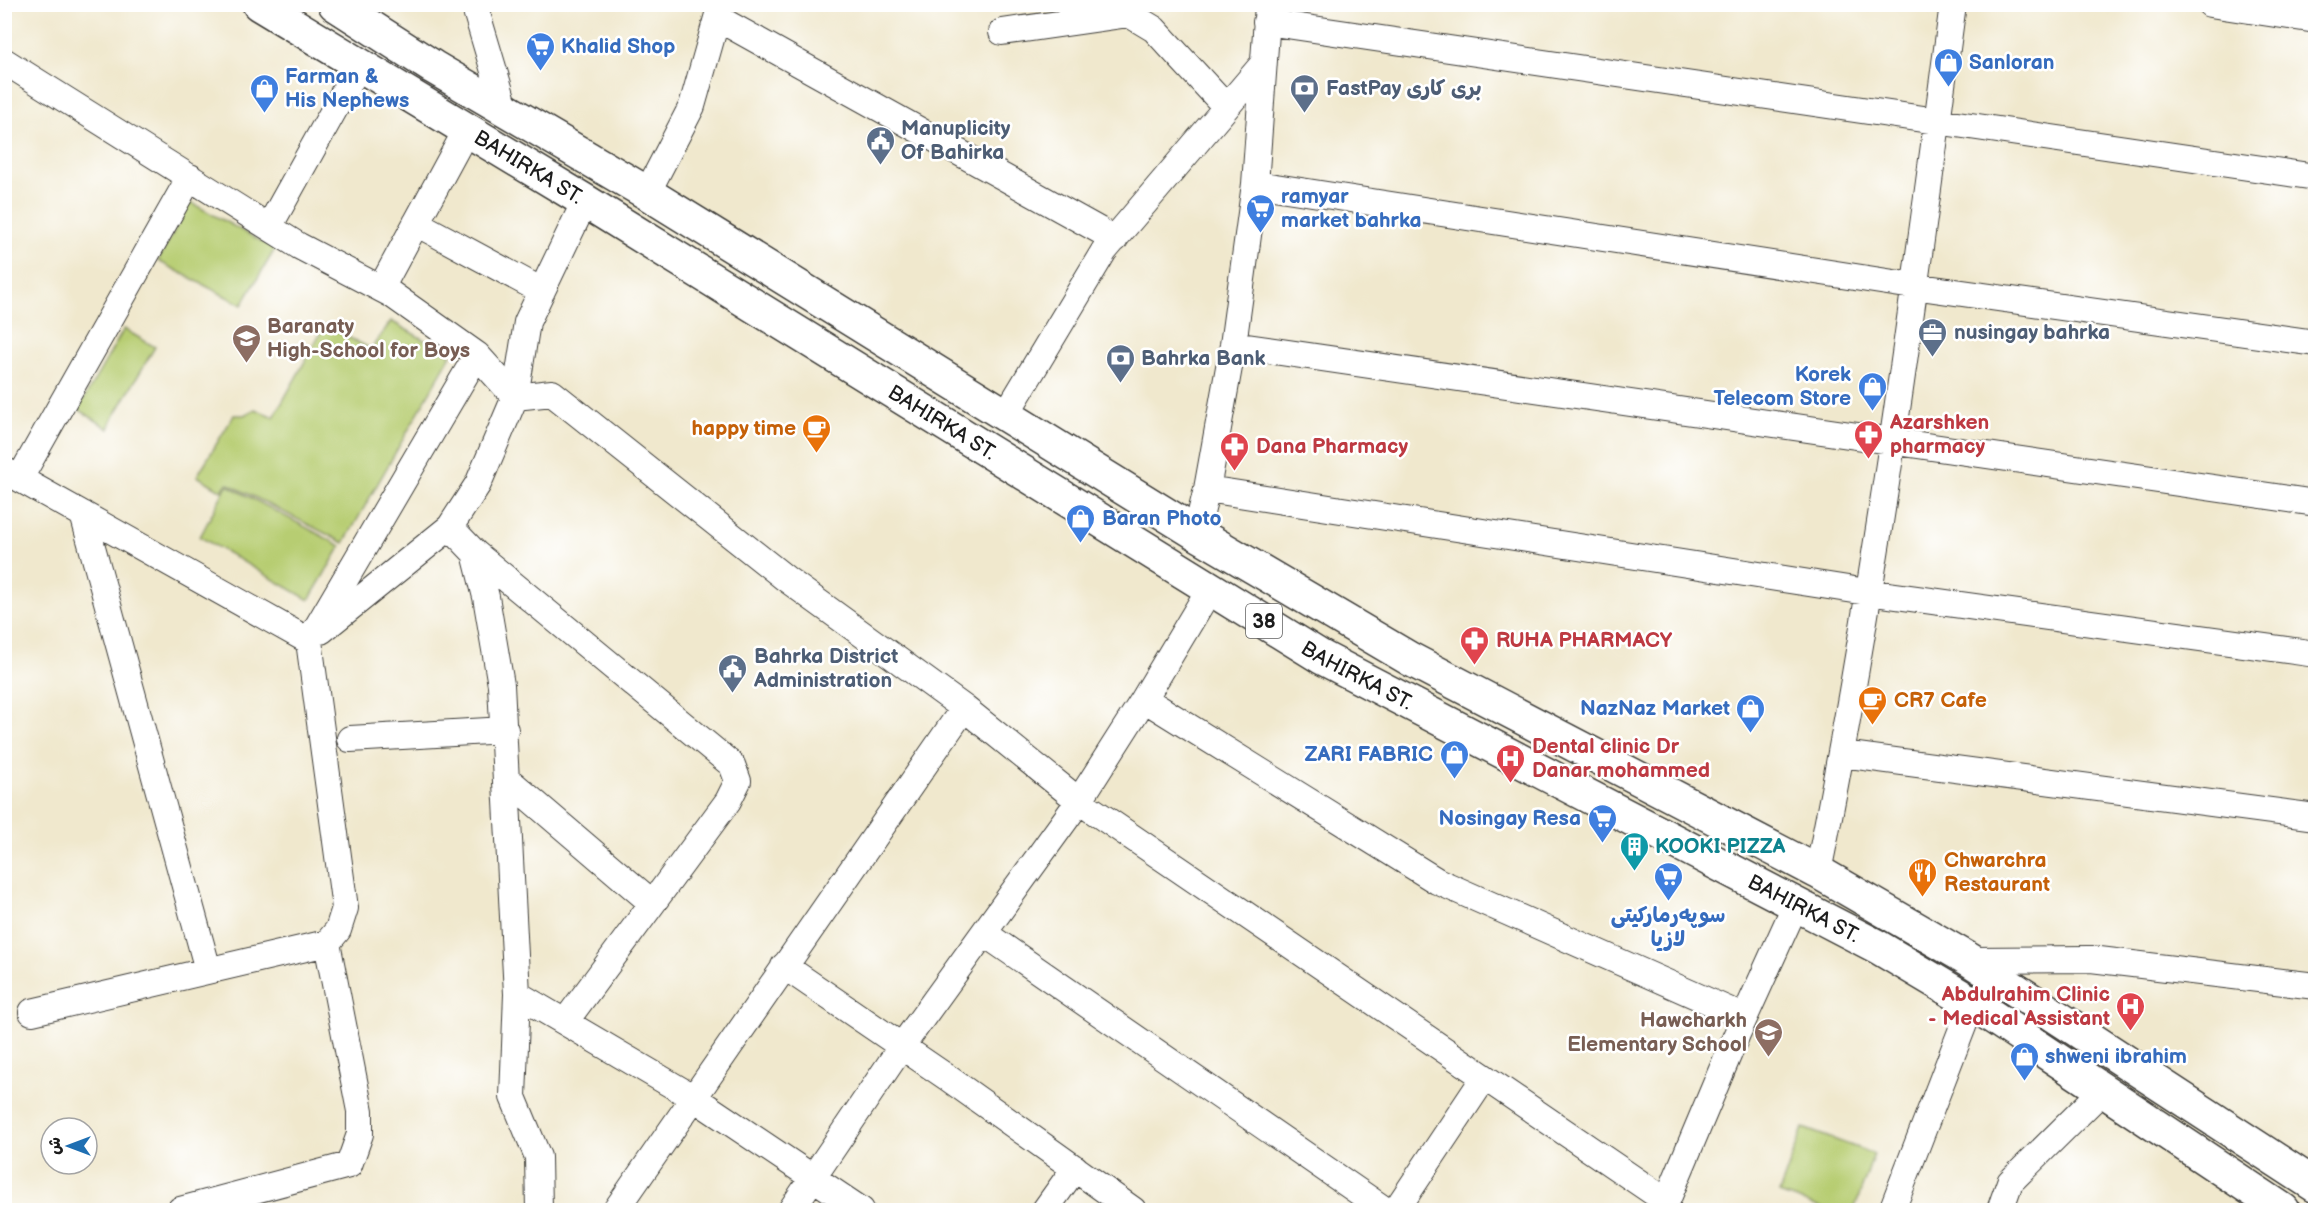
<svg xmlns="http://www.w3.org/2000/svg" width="2320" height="1215" viewBox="0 0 2320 1215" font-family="'Balsamiq Sans','Playpen Sans Arabic',sans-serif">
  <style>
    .green { fill: #b7cd72; stroke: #6a7447; stroke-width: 1.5 }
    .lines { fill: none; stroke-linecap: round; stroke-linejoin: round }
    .minor-casing { stroke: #3c3b37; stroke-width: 28 }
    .major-casing { stroke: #3c3b37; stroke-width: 36 }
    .minor { stroke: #fff; stroke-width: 26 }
    .major { stroke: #fff; stroke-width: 33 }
    .labels { text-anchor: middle; stroke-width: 5; stroke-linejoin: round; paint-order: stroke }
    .shield { fill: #fff; stroke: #606060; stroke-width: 1.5 }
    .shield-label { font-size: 20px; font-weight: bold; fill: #1c1c1c }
    .shop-label { font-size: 21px; font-weight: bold; fill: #366cbe; stroke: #fff; text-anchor: start }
    .service-label { font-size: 21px; font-weight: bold; fill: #4e5e75; stroke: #fff; text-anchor: start }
    .street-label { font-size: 21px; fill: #1c1c1c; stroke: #fff }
    .education-label { font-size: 21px; font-weight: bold; fill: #785e54; stroke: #fff; text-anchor: start }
    .health-label { font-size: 21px; font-weight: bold; fill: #be3a42; stroke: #fff; text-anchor: start }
    .food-label { font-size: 21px; font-weight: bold; fill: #c56008; stroke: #fff; text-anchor: start }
    .culture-label { font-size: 21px; font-weight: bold; fill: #0d838f; stroke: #fff; text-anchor: start }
  </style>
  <rect width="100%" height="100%" fill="#fff"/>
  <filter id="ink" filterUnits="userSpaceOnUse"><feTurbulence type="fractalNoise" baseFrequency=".0167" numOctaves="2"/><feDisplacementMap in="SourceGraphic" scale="12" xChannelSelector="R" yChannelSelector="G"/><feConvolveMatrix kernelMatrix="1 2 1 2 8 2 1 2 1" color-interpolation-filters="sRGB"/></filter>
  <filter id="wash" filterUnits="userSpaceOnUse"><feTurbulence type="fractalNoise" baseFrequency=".008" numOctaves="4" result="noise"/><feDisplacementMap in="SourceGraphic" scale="24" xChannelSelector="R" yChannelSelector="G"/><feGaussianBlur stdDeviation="1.35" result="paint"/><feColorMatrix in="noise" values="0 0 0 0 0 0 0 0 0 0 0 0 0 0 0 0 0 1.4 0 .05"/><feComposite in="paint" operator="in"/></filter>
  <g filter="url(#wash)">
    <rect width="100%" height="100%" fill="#f0e8cd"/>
    <path class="green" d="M190 202 275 249 242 305 158 261Z
      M391 321 451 355 344 543 227 483 222 491 197 476 234 415H244L255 409 274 417 325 325 371 349Z
      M124 329 155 347 112 420 109 429 78 409Z
      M227 485 341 546 309 600 200 537Z
      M1803 1128 1874 1154 1854 1210H1827L1779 1193Z"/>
  </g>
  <g filter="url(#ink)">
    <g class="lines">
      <defs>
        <path id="minor" d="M474 4 505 108
          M2210 4 2316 20
          M719 19 1115 239
          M1266 22 2316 177
          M1002 32 1129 14 1154 29 1226 107
          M4 61 299 246 391 294 477 355 515 397 552 393 785 578 964 708 1079 801 1666 1201
          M1255 184 1913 286 2316 343
          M647 193 692 106 721 4
          M416 223 542 291
          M269 227 359 65
          M381 288 467 129
          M1233 345 2316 503
          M1005 416 1104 251 1263 64
          M4 470 309 641
          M20 478 190 177
          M1207 489 1867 592 2316 654
          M83 514 208 970
          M1196 533 1207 489 1233 345 1255 184 1268 5
          M475 553 732 765 738 781 728 801 565 1022
          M321 631 450 527
          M1144 699 1437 881 1744 1017
          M350 739 505 730
          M1842 754 2316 817
          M507 779 651 902
          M1818 872C1876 586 1914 294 1953 4
          M985 934 1385 1210
          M1970 960 2091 959 2316 986
          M784 966 948 1078 1133 1210
          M517 994 694 1098 861 1210
          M32 1012 327 943 338 930 345 908 309 641 477 355
          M180 1210 349 1165 360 1134V1111L327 943
          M539 1210 538 1157 513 1097 517 994 501 685 486 597 475 553 450 527 478 484 515 397 527 322 585 201
          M616 1210 964 708
          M791 1210 902 1046 1079 801 1144 699 1211 587
          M1045 1210 1075 1168
          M1396 1210 1484 1078
          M1663 1210 1737 1034 1796 904
          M1892 1210 1972 1003
          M2000 1210 2010 1182 2103 1090"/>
        <g id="major">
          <path id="s1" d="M259 4 585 201 1321 657 1878 947 1972 1003 2283 1210"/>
          <path d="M335 4 433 67 647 193 1196 533 1410 659 1818 872 1970 960 2316 1186"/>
        </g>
      </defs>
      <use href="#minor" class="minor-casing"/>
      <use href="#major" class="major-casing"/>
      <use href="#minor" class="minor"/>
      <use href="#major" class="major"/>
    </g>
  </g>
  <defs>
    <symbol id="supermarket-pin" viewBox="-11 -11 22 30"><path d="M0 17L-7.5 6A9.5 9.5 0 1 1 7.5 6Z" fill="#3f7fe0" stroke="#fff"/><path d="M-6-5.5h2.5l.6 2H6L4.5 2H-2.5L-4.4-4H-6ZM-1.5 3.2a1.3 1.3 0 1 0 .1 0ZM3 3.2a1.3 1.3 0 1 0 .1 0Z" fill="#fff"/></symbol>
    <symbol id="shop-pin" viewBox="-11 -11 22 30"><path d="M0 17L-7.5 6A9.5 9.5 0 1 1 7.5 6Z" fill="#3f7fe0" stroke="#fff"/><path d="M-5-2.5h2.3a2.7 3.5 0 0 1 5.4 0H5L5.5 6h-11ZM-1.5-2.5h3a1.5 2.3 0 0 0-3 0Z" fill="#fff"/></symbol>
    <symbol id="bank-pin" viewBox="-11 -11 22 30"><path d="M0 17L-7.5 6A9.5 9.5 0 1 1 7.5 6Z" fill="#5c6f8a" stroke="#fff"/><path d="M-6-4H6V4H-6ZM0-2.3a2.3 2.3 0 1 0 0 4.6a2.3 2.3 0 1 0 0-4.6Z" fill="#fff"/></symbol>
    <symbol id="civic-pin" viewBox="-11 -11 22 30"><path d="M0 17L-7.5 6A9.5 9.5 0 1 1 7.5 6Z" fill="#5c6f8a" stroke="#fff"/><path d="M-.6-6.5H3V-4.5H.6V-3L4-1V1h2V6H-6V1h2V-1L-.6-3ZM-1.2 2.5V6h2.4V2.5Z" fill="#fff"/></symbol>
    <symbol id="office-pin" viewBox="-11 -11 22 30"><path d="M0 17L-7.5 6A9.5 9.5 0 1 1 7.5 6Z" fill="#5c6f8a" stroke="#fff"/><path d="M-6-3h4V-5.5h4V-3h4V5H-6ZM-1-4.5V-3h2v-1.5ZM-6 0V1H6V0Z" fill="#fff"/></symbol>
    <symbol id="school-pin" viewBox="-11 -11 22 30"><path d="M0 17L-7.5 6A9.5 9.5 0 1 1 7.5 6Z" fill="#8d6e63" stroke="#fff"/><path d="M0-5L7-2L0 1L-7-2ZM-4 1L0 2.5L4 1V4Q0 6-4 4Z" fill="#fff"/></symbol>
    <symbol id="cafe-pin" viewBox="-11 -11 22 30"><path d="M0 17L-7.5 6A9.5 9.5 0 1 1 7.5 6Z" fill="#e8710a" stroke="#fff"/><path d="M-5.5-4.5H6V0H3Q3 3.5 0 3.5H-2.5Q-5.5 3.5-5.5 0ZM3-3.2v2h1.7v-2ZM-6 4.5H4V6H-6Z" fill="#fff"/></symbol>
    <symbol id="pharmacy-pin" viewBox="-11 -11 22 30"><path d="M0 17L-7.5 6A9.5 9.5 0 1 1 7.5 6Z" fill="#e0444e" stroke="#fff"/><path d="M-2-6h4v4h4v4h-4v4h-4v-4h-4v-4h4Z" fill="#fff"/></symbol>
    <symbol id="hospital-pin" viewBox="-11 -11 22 30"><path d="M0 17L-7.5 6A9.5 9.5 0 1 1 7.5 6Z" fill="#e0444e" stroke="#fff"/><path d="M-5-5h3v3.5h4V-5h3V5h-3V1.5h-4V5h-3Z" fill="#fff"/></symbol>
    <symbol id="building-pin" viewBox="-11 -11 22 30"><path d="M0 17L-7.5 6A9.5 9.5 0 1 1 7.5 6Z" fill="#0f9aa8" stroke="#fff"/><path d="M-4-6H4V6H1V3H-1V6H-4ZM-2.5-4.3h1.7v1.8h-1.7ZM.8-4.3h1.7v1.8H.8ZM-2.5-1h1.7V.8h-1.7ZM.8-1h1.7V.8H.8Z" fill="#fff"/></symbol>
    <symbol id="restaurant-pin" viewBox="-11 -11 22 30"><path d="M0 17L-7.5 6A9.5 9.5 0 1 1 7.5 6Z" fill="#e8710a" stroke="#fff"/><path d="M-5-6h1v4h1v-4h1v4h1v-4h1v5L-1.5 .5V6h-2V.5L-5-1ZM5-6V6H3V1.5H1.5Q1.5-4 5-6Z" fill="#fff"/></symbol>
  </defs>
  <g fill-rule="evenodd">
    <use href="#supermarket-pin" x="524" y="30" width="33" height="45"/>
    <use href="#shop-pin" x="1932" y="46" width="33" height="45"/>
    <use href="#shop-pin" x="248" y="72" width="33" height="45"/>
    <use href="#bank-pin" x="1288" y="72" width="33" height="45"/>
    <use href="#civic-pin" x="864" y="124" width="33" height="45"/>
    <use href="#supermarket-pin" x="1244" y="192" width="33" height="45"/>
    <use href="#office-pin" x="1916" y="316" width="33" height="45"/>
    <use href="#school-pin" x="230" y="322" width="33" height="45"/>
    <use href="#bank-pin" x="1104" y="342" width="33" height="45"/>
    <use href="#shop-pin" x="1856" y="370" width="33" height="45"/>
    <use href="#cafe-pin" x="800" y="412" width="33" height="45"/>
    <use href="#pharmacy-pin" x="1852" y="418" width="33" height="45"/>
    <use href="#pharmacy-pin" x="1218" y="430" width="33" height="45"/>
    <use href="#shop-pin" x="1064" y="502" width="33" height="45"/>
    <use href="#pharmacy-pin" x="1458" y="624" width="33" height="45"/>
    <use href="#civic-pin" x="716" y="652" width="33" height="45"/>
    <use href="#cafe-pin" x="1856" y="684" width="33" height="45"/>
    <use href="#shop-pin" x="1734" y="692" width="33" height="45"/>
    <use href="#shop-pin" x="1438" y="738" width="33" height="45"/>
    <use href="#hospital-pin" x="1494" y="742" width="33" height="45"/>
    <use href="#supermarket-pin" x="1586" y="802" width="33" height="45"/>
    <use href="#building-pin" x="1618" y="830" width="33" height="45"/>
    <use href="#restaurant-pin" x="1906" y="856" width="33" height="45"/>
    <use href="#supermarket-pin" x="1652" y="860" width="33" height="45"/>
    <use href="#hospital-pin" x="2114" y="990" width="33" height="45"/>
    <use href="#school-pin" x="1752" y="1016" width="33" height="45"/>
    <use href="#shop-pin" x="2008" y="1040" width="33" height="45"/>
  </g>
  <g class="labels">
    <rect class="shield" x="1246" y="604" width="36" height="34" rx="4.5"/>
    <g class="shield-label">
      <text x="1264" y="628">38</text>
    </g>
    <g class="shop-label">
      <text x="561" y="53">Khalid Shop</text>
      <text x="1969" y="69">Sanloran</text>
      <text x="285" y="83">Farman &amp;<tspan x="285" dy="24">His Nephews</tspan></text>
      <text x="1281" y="203">ramyar<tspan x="1281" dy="24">market bahrka</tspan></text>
      <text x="1851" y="381" text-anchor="end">Korek<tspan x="1851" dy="24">Telecom Store</tspan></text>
      <text x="1102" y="525">Baran Photo</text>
      <text x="1730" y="715" text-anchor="end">NazNaz Market</text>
      <text x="1433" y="761" text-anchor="end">ZARI FABRIC</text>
      <text x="1581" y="825" text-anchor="end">Nosingay Resa</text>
      <text x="1668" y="922" text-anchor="middle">سوپه‌رمارکیتی<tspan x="1668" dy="24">لازیا</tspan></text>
      <text x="2045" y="1063">shweni ibrahim</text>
    </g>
    <g class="service-label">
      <text x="1326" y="95">FastPay بری كاری</text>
      <text x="901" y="135">Manuplicity<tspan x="901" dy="24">Of Bahirka</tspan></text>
      <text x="1954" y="339">nusingay bahrka</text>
      <text x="1141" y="365">Bahrka Bank</text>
      <text x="754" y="663">Bahrka District<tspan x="754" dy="24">Administration</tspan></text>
    </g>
    <g class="street-label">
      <text dy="7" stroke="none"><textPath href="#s1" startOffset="315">BAHIRKA ST.</textPath></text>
      <text dy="7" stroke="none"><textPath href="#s1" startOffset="801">BAHIRKA ST.</textPath></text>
      <text dy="7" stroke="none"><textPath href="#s1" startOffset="1287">BAHIRKA ST.</textPath></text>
      <text dy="7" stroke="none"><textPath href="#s1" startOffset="1791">BAHIRKA ST.</textPath></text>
    </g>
    <g class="education-label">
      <text x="267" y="333">Baranaty<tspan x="267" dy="24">High-School for Boys</tspan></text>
      <text x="1747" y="1027" text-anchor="end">Hawcharkh<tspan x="1747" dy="24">Elementary School</tspan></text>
    </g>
    <g class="health-label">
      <text x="1890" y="429">Azarshken<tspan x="1890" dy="24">pharmacy</tspan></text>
      <text x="1256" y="453">Dana Pharmacy</text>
      <text x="1496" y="647">RUHA PHARMACY</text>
      <text x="1532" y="753">Dental clinic Dr<tspan x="1532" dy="24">Danar mohammed</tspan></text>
      <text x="2110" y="1001" text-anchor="end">Abdulrahim Clinic<tspan x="2110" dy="24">- Medical Assistant</tspan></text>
    </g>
    <g class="food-label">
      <text x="796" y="435" text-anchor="end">happy time</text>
      <text x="1894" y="707">CR7 Cafe</text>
      <text x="1944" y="867">Chwarchra<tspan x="1944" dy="24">Restaurant</tspan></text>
    </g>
    <g class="culture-label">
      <text x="1655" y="853">KOOKI PIZZA</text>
    </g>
  </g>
  <rect width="2320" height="1215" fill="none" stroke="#fff" stroke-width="24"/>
  <g transform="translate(69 1146) rotate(270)"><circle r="28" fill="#ffffff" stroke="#a4a4a4" stroke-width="1.5"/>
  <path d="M0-4.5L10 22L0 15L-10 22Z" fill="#1f6fb2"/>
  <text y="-9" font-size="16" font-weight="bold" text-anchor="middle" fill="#1c1c1c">ش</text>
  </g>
</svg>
